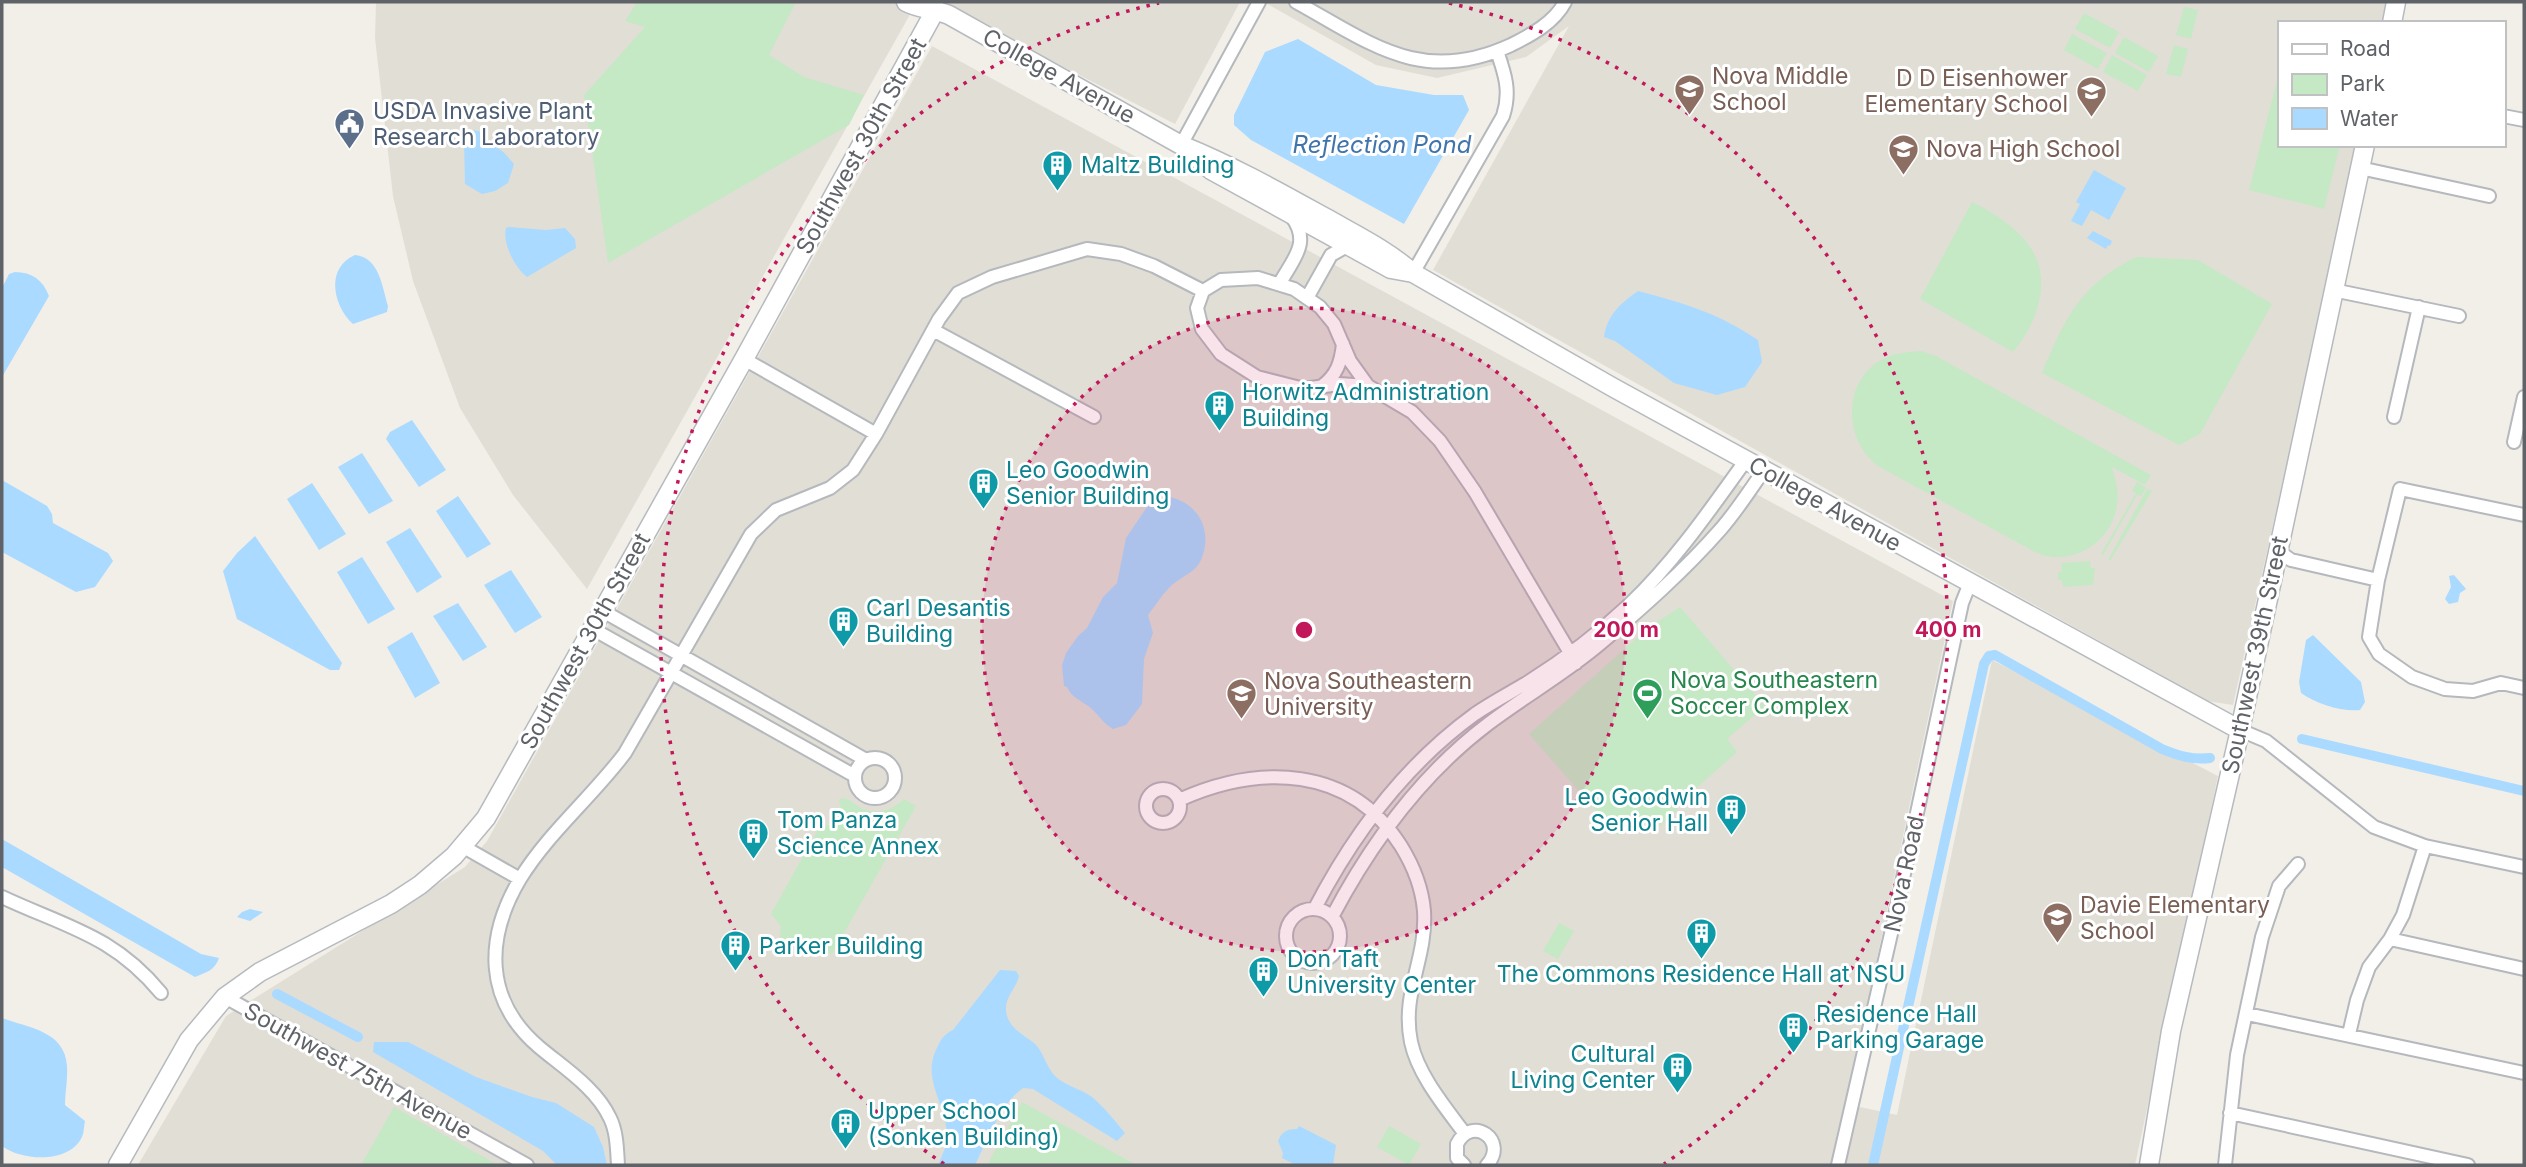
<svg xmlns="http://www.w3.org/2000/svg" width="2526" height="1167" viewBox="0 0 2526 1167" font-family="Inter,sans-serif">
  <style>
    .education { fill: #e1ded6 }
    .green { fill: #c5e8c5 }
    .water { fill: #aadaff }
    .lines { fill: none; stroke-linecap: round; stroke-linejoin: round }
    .canal { stroke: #aadaff; stroke-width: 10 }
    .street-casing { stroke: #b5b8bc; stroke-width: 16 }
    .secondary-casing { stroke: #b6babf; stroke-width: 21 }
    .street { stroke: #fff; stroke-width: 12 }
    .secondary { stroke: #fff; stroke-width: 18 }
    .ring { fill: none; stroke: #c2185b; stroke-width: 3.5; stroke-dasharray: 3.5 7 }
    .labels { text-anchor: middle; stroke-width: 6; stroke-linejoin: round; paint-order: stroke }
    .street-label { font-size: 23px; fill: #5f6368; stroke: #fff }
    .education-label { font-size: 23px; fill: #785e54; stroke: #fff; text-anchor: start }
    .service-label { font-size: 23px; fill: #4e5e75; stroke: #fff; text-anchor: start }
    .culture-label { font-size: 23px; fill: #0d838f; stroke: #fff; text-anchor: start }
    .leisure-label { font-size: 23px; fill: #27864d; stroke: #fff; text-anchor: start }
    .water-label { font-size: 24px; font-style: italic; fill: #4174aa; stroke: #fff }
    .centre { fill: #c2185b; stroke: #fff; stroke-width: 3.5 }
    .ring-label { font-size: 21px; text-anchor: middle; font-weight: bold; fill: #c2185b; stroke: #fff; stroke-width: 6; stroke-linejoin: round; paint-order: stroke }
  </style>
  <rect width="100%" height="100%" fill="#f1efe8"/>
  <path class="education" d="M376 2H917L587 589 513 495 460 408 413 281 393 196 375 38Z
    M936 2H1240L1175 124Z
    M1264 2H2389L2384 23H2279V145H2357L2233 705 2207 701 1433 270 1569 26 1526 57 1437 78 1376 65Z
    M932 46 1953 601 1846 1104 1897 1115 1992 660 2218 776 2135 1165H138L226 1016 465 867 487 841Z"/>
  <path class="green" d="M637 2H796L769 55 804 77 864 95 849 125 608 263 584 95 645 27 625 21Z
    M2184 7 2198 10 2191 39 2176 35Z
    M2084 13 2119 32 2110 48 2075 29Z
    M2072 34 2107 53 2098 69 2064 50Z
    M2124 37 2158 56 2149 72 2115 53Z
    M2174 45 2188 49 2181 77 2166 74Z
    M2112 55 2147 75 2138 91 2103 72Z
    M2279 73V145H2340L2324 209 2249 190Z
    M1972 202C1997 214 2027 234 2037 260 2049 291 2033 329 2013 352L1920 299Z
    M2136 257 2198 260 2272 304 2200 434 2179 445 2042 373C2066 317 2079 286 2136 257Z
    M1921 351 1936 356 2151 475 2145 485 2112 467C2116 482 2120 494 2116 510 2109 545 2067 568 2035 552L1878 466C1843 440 1842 380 1883 359 1895 353 1907 352 1921 351Z
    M2137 482 2146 488 2141 496 2137 495 2103 555 2101 554 2136 493 2132 491Z
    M2147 489 2152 491 2110 561 2108 560Z
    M2090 561 2091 568H2095L2093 585 2063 587 2062 580H2058V572L2062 571 2061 563Z
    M1680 607 1765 706 1727 739 1737 752 1676 806 1678 809 1652 833 1638 818 1618 836 1529 734 1648 628Z
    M841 798C851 799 852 803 861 808 877 816 892 810 904 799L916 806 832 954 819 948H810L796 941 789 942 780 938 781 926 771 914 820 826 830 825 841 806 839 801Z
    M1559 923 1574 931 1558 959 1543 951Z
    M1022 1102 1136 1165H987Z
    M394 1107 498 1165H361Z
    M1389 1126 1421 1144 1409 1165 1377 1147Z"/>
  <path class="water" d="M1298 39 1376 85 1434 95H1463L1469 110 1404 224 1251 140 1234 125V115L1265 52Z
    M474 130 482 132 491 146C501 147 508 157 514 164L508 183 495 191 482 194 465 184 464 139Z
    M2094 170 2126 188 2109 220 2091 210 2082 226 2071 221 2080 204 2076 202Z
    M509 227 546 230 565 228 575 239 576 248 527 277C515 268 502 243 506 228Z
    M2093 231 2112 241 2110 246 2108 245 2106 249 2087 238Z
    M355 255C379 257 382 286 388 306L387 312 353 324C333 306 325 268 355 255Z
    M15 272C32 272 43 280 49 296L2 377V288L9 274Z
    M1638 291C1684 303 1718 313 1758 340L1762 362 1745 387 1717 395 1674 383 1615 341 1604 337C1607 315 1621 303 1638 291Z
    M412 420 446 470 419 487 386 439 390 432Z
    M362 453 393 501 369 514 338 467Z
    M2 480 47 506 52 514 53 523 108 553 113 561 95 587 76 592 2 552Z
    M312 483 346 534 319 550 287 499Z
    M458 496 491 544 467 558 436 511Z
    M1170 497C1200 504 1213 532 1201 560 1195 573 1182 576 1172 585 1163 593 1156 605 1148 615L1153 633 1144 659 1142 704 1126 725 1113 729C1101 722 1098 713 1088 706 1079 699 1072 698 1067 687L1064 686 1062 665 1066 653 1078 636 1087 628 1103 597 1117 583 1126 538 1147 507Z
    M410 528 442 577 417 593 386 542Z
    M255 536 342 663 339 670H330L237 619 223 571 237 553Z
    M362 557 395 609 368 624 337 572Z
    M511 570 542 617 515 633 484 585Z
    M2454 575 2466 589 2460 593 2458 602 2449 604 2445 599 2451 587 2449 576Z
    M458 603 487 647 463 661 433 616Z
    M412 632 440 683 415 698 387 647Z
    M2313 635 2361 682 2365 702 2360 710C2342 712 2316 704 2301 693L2299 682 2306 640Z
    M2 839 201 954 219 958C215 970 207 972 195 977L2 867Z
    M250 909 263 912 250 921 237 917 242 912Z
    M1000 970 1016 971 1019 976C1016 989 1005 996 1006 1011 1008 1028 1023 1034 1034 1043 1043 1051 1046 1066 1054 1075 1063 1085 1081 1089 1092 1097 1104 1107 1115 1121 1125 1133L1117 1141 1033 1089 1023 1088C1000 1104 987 1141 975 1165H938C942 1155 948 1145 947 1134 946 1105 922 1079 936 1050 941 1039 943 1035 953 1030Z
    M2 1018C29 1028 65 1031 67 1066 68 1079 65 1092 65 1105L85 1121C84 1125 84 1133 82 1137 69 1164 22 1161 2 1146Z
    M374 1042H408L476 1077 532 1097 556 1103 594 1127 603 1147 607 1165H557L543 1151 373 1052Z
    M1299 1126 1336 1145 1333 1165H1296L1282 1158 1283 1153 1278 1141C1282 1132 1286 1129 1297 1129Z"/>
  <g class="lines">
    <path class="canal" d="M2302 739 2524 791
      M277 994 358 1037
      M1873 1165 1984 664 1989 656 1995 655 2162 749C2179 756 2192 760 2210 758"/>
    <defs>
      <path id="street" d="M1296 2C1372 44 1422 86 1511 45 1531 35 1554 23 1565 2
        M2503 116 2524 120
        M1181 145 1259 2
        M2360 168 2489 196
        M1413 273 1503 116C1511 92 1505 74 1497 51
        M1280 283C1293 259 1311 243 1292 217
        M2333 290 2459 316
        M1307 298 1331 255 1347 246
        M933 330 1094 417
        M744 359 876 434
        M1322 386C1337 375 1341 362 1343 344
        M1368 386 1339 384 1304 389 1257 377 1221 354 1202 329 1197 308 1203 291 1221 280 1258 278 1294 289 1320 307 1334 324 1350 361 1368 386 1412 412 1440 441 1475 492 1576 663
        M2394 417 2419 307
        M2514 442 2524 397
        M2524 515 2400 489 2378 580 2369 637 2379 654 2412 677 2445 689 2473 691 2501 683 2524 688
        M2278 551 2291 560 2378 580
        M601 610 866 760
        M591 628 855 776
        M2240 730 2266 741 2374 827 2425 846 2524 867
        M855 778a20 20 0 1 1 40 0a20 20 0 1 1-40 0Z
        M1146 806a17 17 0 1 1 34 0a17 17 0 1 1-34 0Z
        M1179 800C1259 764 1350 765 1401 846 1414 867 1422 887 1424 911 1427 960 1401 992 1411 1042 1418 1075 1445 1107 1465 1134
        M462 846 520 879
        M2 897C66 927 113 935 161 993
        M1315 908C1354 833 1406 764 1475 714 1491 703 1508 694 1525 684 1562 661 1598 634 1630 604 1675 561 1710 510 1746 460
        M1286 936a27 27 0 1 1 54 0a27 27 0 1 1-54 0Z
        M1332 917C1371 843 1422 774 1488 724 1525 696 1566 673 1601 643 1642 608 1684 571 1720 530 1736 512 1750 490 1764 470
        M2390 939 2524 969
        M225 997 527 1165
        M2247 1014 2524 1073
        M2349 1034 2357 1000 2369 967 2390 939 2403 915 2425 846
        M2230 1113 2468 1165
        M618 1165C617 1150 617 1132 610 1118 596 1088 564 1068 539 1047 484 1000 485 938 520 879 549 832 592 797 625 753L751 534 776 510 830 488 853 470 876 434 939 319 958 293 992 277 1087 249 1121 254 1154 266 1203 291
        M1464 1165 1457 1158V1144C1472 1114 1509 1141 1487 1165
        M1838 1165 1893 925 1962 603 1970 583
        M2225 1165 2237 1055 2262 937 2279 886 2298 864"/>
      <path id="secondary" d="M906 2C919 9 935 9 949 15L1181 145C1231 165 1279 192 1326 218 1356 235 1387 250 1413 273L1614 388 2240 730
        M2392 23 2396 2
        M1193 154 1211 170 1391 269 1413 273
        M118 1165 189 1040 225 997 260 972 391 904 420 885 454 856 486 818 744 359 936 9
        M2149 1165 2171 1031 2240 730 2365 145"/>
    </defs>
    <use href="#street" class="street-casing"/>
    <use href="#secondary" class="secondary-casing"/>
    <use href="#street" class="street"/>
    <use href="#secondary" class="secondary"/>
  </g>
  <circle cx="1304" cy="630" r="322" fill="#c2185b" fill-opacity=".12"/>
  <g class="ring">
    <circle cx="1304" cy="630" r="322"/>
    <path d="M944 1164A644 644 0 0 1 1159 3M1449 3A644 644 0 0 1 1664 1164"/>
  </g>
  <defs>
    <symbol id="school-pin" viewBox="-11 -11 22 30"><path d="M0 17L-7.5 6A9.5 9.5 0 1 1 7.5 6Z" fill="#8d6e63" stroke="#fff"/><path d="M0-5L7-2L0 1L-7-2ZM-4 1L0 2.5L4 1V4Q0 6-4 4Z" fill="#fff"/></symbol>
    <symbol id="civic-pin" viewBox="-11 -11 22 30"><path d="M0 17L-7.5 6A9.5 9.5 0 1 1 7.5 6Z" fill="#5c6f8a" stroke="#fff"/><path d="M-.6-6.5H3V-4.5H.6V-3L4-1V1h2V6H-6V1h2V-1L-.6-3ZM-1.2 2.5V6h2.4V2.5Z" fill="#fff"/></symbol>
    <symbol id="building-pin" viewBox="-11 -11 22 30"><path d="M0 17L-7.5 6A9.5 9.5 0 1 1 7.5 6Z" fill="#0f9aa8" stroke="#fff"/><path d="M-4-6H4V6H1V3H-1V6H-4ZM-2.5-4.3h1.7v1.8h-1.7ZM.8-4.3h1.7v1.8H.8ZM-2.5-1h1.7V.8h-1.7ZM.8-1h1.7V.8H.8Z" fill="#fff"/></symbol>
    <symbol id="stadium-pin" viewBox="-11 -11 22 30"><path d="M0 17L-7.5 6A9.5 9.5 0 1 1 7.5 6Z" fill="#2e9e5b" stroke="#fff"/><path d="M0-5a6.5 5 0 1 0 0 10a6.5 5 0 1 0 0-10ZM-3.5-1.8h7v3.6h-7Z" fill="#fff"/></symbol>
    <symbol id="university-pin" viewBox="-11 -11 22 30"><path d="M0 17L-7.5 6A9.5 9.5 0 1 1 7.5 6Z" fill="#8d6e63" stroke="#fff"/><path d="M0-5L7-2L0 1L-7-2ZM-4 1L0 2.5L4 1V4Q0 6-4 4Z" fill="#fff"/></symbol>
  </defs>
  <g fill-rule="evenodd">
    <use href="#school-pin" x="1672" y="72" width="35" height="47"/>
    <use href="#school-pin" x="2074" y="74" width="35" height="47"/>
    <use href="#civic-pin" x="332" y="106" width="35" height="47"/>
    <use href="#school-pin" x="1886" y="132" width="35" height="47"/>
    <use href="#building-pin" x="1040" y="148" width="35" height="47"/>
    <use href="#building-pin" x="1202" y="388" width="35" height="47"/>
    <use href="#building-pin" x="966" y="466" width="35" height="47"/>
    <use href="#building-pin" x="826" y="604" width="35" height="47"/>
    <use href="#stadium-pin" x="1630" y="676" width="35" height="47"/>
    <use href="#university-pin" x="1224" y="676" width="35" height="47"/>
    <use href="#building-pin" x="1714" y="792" width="35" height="47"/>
    <use href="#building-pin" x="736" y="816" width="35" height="47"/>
    <use href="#school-pin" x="2040" y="900" width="35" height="47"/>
    <use href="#building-pin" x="1684" y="916" width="35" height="47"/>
    <use href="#building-pin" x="718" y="928" width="35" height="47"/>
    <use href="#building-pin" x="1246" y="954" width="35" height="47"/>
    <use href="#building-pin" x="1776" y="1010" width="35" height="47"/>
    <use href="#building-pin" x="1660" y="1050" width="35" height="47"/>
    <use href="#building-pin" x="828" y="1106" width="35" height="47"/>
  </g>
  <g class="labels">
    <g class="street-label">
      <text transform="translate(1059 76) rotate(29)" y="8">College Avenue</text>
      <text transform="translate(861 146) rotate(-61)" y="8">Southwest 30th Street</text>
      <text transform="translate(1825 504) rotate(29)" y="8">College Avenue</text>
      <text transform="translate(585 641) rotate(-61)" y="8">Southwest 30th Street</text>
      <text transform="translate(2255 655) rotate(-78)" y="8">Southwest 39th Street</text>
      <text transform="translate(1904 874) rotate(-78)" y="8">Nova Road</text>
      <text transform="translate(358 1071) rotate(29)" y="8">Southwest 75th Avenue</text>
    </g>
    <g class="education-label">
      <text x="1712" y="84">Nova Middle<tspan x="1712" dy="26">School</tspan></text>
      <text x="2068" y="86" text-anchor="end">D D Eisenhower<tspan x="2068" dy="26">Elementary School</tspan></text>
      <text x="1926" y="157">Nova High School</text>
      <text x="1264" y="689">Nova Southeastern<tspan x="1264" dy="26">University</tspan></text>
      <text x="2080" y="913">Davie Elementary<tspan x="2080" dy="26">School</tspan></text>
    </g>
    <g class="service-label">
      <text x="373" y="119">USDA Invasive Plant<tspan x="373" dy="26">Research Laboratory</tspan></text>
    </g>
    <g class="culture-label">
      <text x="1081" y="173">Maltz Building</text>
      <text x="1242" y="400">Horwitz Administration<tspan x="1242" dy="26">Building</tspan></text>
      <text x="1006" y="478">Leo Goodwin<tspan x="1006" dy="26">Senior Building</tspan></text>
      <text x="866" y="616">Carl Desantis<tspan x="866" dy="26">Building</tspan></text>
      <text x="1708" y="805" text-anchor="end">Leo Goodwin<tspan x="1708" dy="26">Senior Hall</tspan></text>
      <text x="777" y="828">Tom Panza<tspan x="777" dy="26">Science Annex</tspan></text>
      <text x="759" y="954">Parker Building</text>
      <text x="1287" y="967">Don Taft<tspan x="1287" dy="26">University Center</tspan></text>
      <text x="1701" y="982" text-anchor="middle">The Commons Residence Hall at NSU</text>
      <text x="1816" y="1022">Residence Hall<tspan x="1816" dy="26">Parking Garage</tspan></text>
      <text x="1655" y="1062" text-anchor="end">Cultural<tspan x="1655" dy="26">Living Center</tspan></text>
      <text x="868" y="1119">Upper School<tspan x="868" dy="26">(Sonken Building)</tspan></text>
    </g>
    <g class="leisure-label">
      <text x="1670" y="688">Nova Southeastern<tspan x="1670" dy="26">Soccer Complex</tspan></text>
    </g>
    <g class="water-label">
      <text x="1382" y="153">Reflection Pond</text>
    </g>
  </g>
  <circle cx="1304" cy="630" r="10" class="centre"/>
  <g class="ring-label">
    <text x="1626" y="637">200 m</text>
    <text x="1948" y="637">400 m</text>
  </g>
  <rect width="2526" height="1167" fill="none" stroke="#5f6368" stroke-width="7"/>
  <rect x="2278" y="21" width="228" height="126" fill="#ffffff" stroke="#bfc1c3" stroke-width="2"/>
  <rect x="2292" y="44" width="35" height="10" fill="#ffffff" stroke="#bfc1c3" stroke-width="2"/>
  <text x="2340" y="56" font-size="21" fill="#5f6368">Road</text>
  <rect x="2292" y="74" width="35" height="21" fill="#c5e8c5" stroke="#bfc1c3" stroke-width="2"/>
  <text x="2340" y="91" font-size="21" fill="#5f6368">Park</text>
  <rect x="2292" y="108" width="35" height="21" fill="#aadaff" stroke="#bfc1c3" stroke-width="2"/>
  <text x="2340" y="126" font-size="21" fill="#5f6368">Water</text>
</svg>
